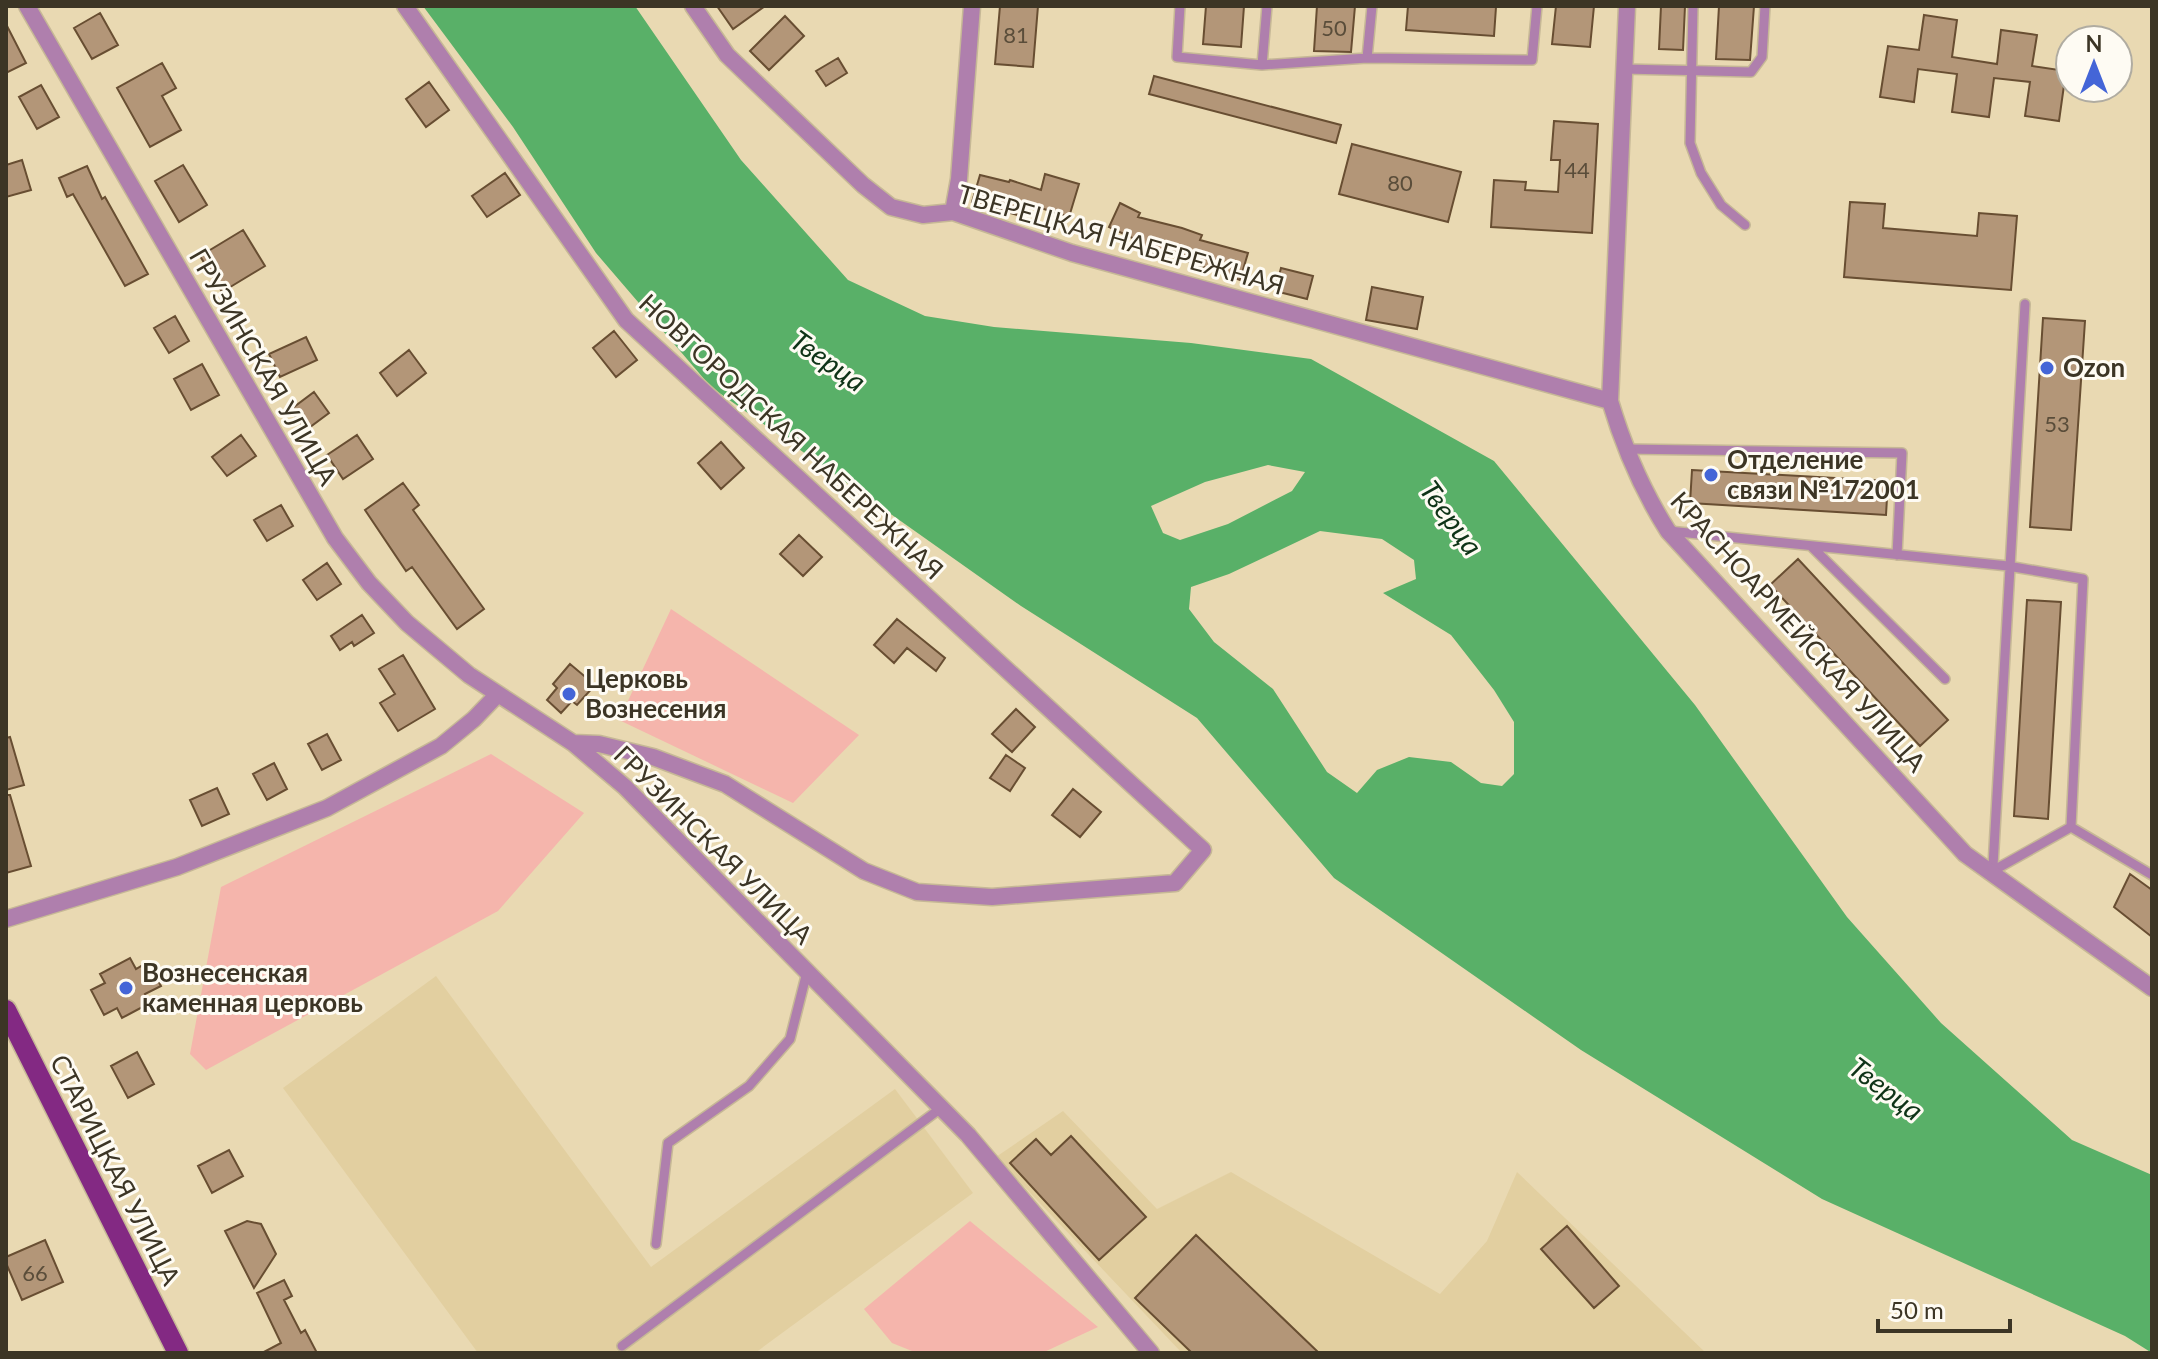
<svg xmlns="http://www.w3.org/2000/svg" width="2158" height="1359" viewBox="0 0 2158 1359" font-family="Lato,sans-serif">
  <style>
    .built { fill: #e2cfa0 }
    .green { fill: #f5b5ac }
    .water { fill: #59b068; fill-rule: evenodd }
    .building { fill: #b39678; stroke: #684e32; stroke-width: 2 }
    .lines { fill: none; stroke-linecap: round; stroke-linejoin: round }
    .service-casing { stroke: #c6b896; stroke-width: 12 }
    .minor-casing { stroke: #c6b896; stroke-width: 19 }
    .primary-casing { stroke: #c6b896; stroke-width: 23 }
    .service { stroke: #af7fad; stroke-width: 9 }
    .minor { stroke: #af7fad; stroke-width: 16 }
    .primary { stroke: #832983; stroke-width: 20 }
    .poi-dot { fill: #4465d7; stroke: #fefbf3; stroke-width: 3 }
    .labels { text-anchor: middle; stroke-width: 6; stroke-linejoin: round; paint-order: stroke }
    .number-label { font-size: 22px; fill: #5a4d3a }
    .street-label { font-size: 26px; fill: #3c3525; stroke: #fefbf3 }
    .poi-label { font-size: 26px; font-weight: bold; fill: #3c3525; stroke: #fefbf3; text-anchor: start }
    .water-label { font-size: 28px; font-style: italic; fill: #0f3317; stroke: #fefbf3 }
  </style>
  <rect width="100%" height="100%" fill="#e9d9b2"/>
  <path class="built" d="M436 976 651 1267 895 1089 973 1193 755 1353H478L283 1088Z
    M1063 1111 1157 1209 1231 1172 1440 1294 1487 1241 1517 1172 1706 1353H1182L996 1157Z"/>
  <path class="green" d="M671 609 859 735 793 803 619 720Z
    M491 754 584 813 498 911 206 1070 190 1054 221 887Z
    M970 1221 1098 1327 1042 1353H917L892 1343 864 1309Z"/>
  <path class="water" d="M423 6H635L741 160 848 280 925 316 994 327 1191 343 1311 359 1494 461 1695 705 1847 917 1941 1023 2072 1140 2152 1175V1353L2125 1336 1822 1199 1581 1050 1334 878 1197 718 1021 606 711 387 596 253 513 127ZM1268 465 1305 472 1292 491 1228 524 1180 540 1163 533 1151 506 1205 482ZM1320 531 1382 539 1414 560 1416 579 1383 593 1451 635 1494 690 1514 722V774L1502 786 1481 783 1451 762 1409 757 1377 770 1357 793 1327 772 1273 689 1214 642 1189 609 1191 587 1229 574Z"/>
  <path class="building" d="M717 6H765L733 29Z
    M1000 6H1038L1033 67 995 64Z
    M1206 6H1244L1241 47 1203 44Z
    M1317 6H1355L1351 52 1314 51Z
    M1408 6 1496 7 1494 36 1406 30Z
    M1556 6H1594L1590 47 1552 44Z
    M1661 6H1685L1683 50 1659 49Z
    M1719 6H1754L1750 60 1716 59Z
    M100 13 118 45 92 59 74 28Z
    M1924 15 1957 20 1952 57 1997 64 2001 30 2037 35 2032 66 2066 71 2059 121 2025 116 2030 82 1994 78 1989 117 1952 112 1957 74 1918 69 1914 102 1880 97 1888 46 1919 50Z
    M785 16 804 36 769 70 750 51Z
    M6 24 26 63 6 73Z
    M838 58 847 73 826 86 816 71Z
    M162 63 176 88 162 96 181 130 150 147 117 88Z
    M1154 76 1341 125 1336 143 1149 94Z
    M429 82 449 110 426 127 406 99Z
    M41 85 59 117 37 129 19 97Z
    M1554 121 1598 124 1592 233 1491 227 1494 180 1526 182 1525 190 1558 192 1560 160H1551Z
    M1352 144 1461 172 1448 222 1339 194Z
    M22 160 31 190 6 197V165Z
    M183 165 207 205 179 222 155 181Z
    M87 166 102 199 105 197 148 274 125 286 73 194 67 197 59 178Z
    M505 173 520 195 487 217 472 196Z
    M1045 174 1079 184 1069 217 1025 203 1021 216 972 202 980 175 1009 182 1010 180 1041 190Z
    M1850 202 1885 204 1883 228 1977 236 1979 213 2017 216 2011 290 1844 277Z
    M1120 203 1140 213 1138 217 1182 228 1202 235 1200 240 1248 253 1240 280 1159 251 1157 255 1140 250 1143 243 1109 227Z
    M243 230 265 266 222 292 200 256Z
    M1281 268 1313 276 1307 299 1275 291Z
    M1372 287 1423 297 1417 329 1366 320Z
    M175 316 189 341 169 353 154 328Z
    M2043 318 2085 321 2071 530 2030 527Z
    M614 331 637 360 616 377 593 348Z
    M306 337 317 360 280 377 269 354Z
    M409 350 426 373 397 396 380 373Z
    M202 364 219 395 191 410 174 379Z
    M314 392 329 413 306 430 290 410Z
    M241 435 256 456 227 476 212 457Z
    M357 435 373 459 343 479 327 455Z
    M721 442 744 468 721 489 698 463Z
    M1692 470 1888 481 1886 515 1690 503Z
    M403 483 419 505 413 510 484 609 457 629 412 567 406 571 365 510Z
    M281 505 293 526 267 541 254 520Z
    M799 535 822 557 803 576 780 554Z
    M1798 559 1948 720 1920 746 1770 585Z
    M327 563 341 584 317 600 303 580Z
    M2027 600 2061 602 2048 819 2014 816Z
    M362 615 374 633 354 646 352 642 340 650 331 636Z
    M897 619 945 658 936 671 907 648 894 663 874 645Z
    M403 655 435 709 398 731 380 703 395 694 379 669Z
    M570 664 595 685 577 705 572 701 561 713 547 700 557 688 553 684Z
    M1016 709 1035 727 1012 752 992 734Z
    M327 734 341 760 322 770 308 744Z
    M10 737 24 785 6 790V738Z
    M1006 755 1025 768 1010 791 990 778Z
    M274 763 287 789 267 800 253 774Z
    M217 788 229 814 202 826 190 800Z
    M1073 789 1101 812 1080 837 1052 815Z
    M6 795H10L31 866 6 873Z
    M2130 874 2152 890V937L2114 907Z
    M130 958 136 969 148 962 161 986 145 994 150 1003 122 1018 117 1008 104 1015 91 990 105 983 100 974Z
    M137 1052 154 1084 128 1098 111 1066Z
    M1071 1136 1146 1217 1099 1260 1010 1163 1036 1139 1051 1155Z
    M229 1150 243 1176 212 1193 198 1166Z
    M247 1221 261 1224 276 1254 254 1288 225 1231Z
    M1567 1226 1619 1286 1594 1308 1541 1249Z
    M1196 1235 1319 1353H1192L1135 1298Z
    M45 1240 63 1282 22 1300 6 1263V1257Z
    M284 1280 292 1296 284 1300 301 1333 305 1330 317 1353H262L281 1343 257 1293Z"/>
  <g class="lines">
    <defs>
      <path id="service" d="M1180 6 1177 57 1262 65 1367 58
        M1372 6 1367 58 1532 60 1537 6
        M1693 6 1690 143 1701 173 1721 205 1745 225
        M1262 65 1267 6
        M1624 69 1751 72 1762 57 1765 6
        M1625 449 1902 453 1897 555
        M1669 531 2008 566 2083 579 2071 827
        M1812 547 1945 679
        M1989 873 1993 866 2025 304
        M1989 873 2071 827 2152 875
        M656 1244 668 1143 749 1086 790 1039 807 972
        M622 1346 941 1108"/>
      <path id="minor" d="M27 6 335 538 369 583 407 623 469 675 573 743 625 787 968 1135 1151 1353
        M405 6 626 320 1203 850 1175 883 992 897 917 892 864 871 725 784 653 757 599 744 573 743
        M693 6 727 55 863 185 891 207 923 215 953 212 1072 253 1610 401
        M1627 6 1610 401C1624 448 1642 490 1668 531L1965 854 2152 988
        M953 212 959 179 972 6
        M6 919 177 867 327 808 441 746 474 719 498 694"/>
      <path id="primary" d="M6 1010 178 1353"/>
    </defs>
    <use href="#service" class="service-casing"/>
    <use href="#minor" class="minor-casing"/>
    <use href="#primary" class="primary-casing"/>
    <use href="#service" class="service"/>
    <use href="#minor" class="minor"/>
    <use href="#primary" class="primary"/>
  </g>
  <g class="poi-dot">
    <circle cx="2047" cy="368" r="8"/>
    <circle cx="1711" cy="475" r="8"/>
    <circle cx="569" cy="694" r="8"/>
    <circle cx="126" cy="988" r="8"/>
  </g>
  <g class="labels">
    <g class="number-label">
      <text x="1334" y="36">50</text>
      <text x="1016" y="43">81</text>
      <text x="1577" y="178">44</text>
      <text x="1400" y="191">80</text>
      <text x="2057" y="432">53</text>
      <text x="35" y="1281">66</text>
    </g>
    <g class="street-label">
      <text transform="translate(1121 240) rotate(16)" y="9">ТВЕРЕЦКАЯ НАБЕРЕЖНАЯ</text>
      <text transform="translate(263 367) rotate(60)" y="9">ГРУЗИНСКАЯ УЛИЦА</text>
      <text transform="translate(791 437) rotate(43)" y="9">НОВГОРОДСКАЯ НАБЕРЕЖНАЯ</text>
      <text transform="translate(1798 632) rotate(48)" y="9">КРАСНОАРМЕЙСКАЯ УЛИЦА</text>
      <text transform="translate(713 845) rotate(45)" y="9">ГРУЗИНСКАЯ УЛИЦА</text>
      <text transform="translate(115 1170) rotate(63)" y="9">СТАРИЦКАЯ УЛИЦА</text>
    </g>
    <g class="poi-label">
      <text x="2063" y="377">Ozon</text>
      <text x="1727" y="469">Отделение<tspan x="1727" dy="30">связи №172001</tspan></text>
      <text x="585" y="688">Церковь<tspan x="585" dy="30">Вознесения</tspan></text>
      <text x="142" y="982">Вознесенская<tspan x="142" dy="30">каменная церковь</tspan></text>
    </g>
    <g class="water-label">
      <text transform="translate(828 361) rotate(35)" y="10">Тверца</text>
      <text transform="translate(1451 518) rotate(54)" y="10">Тверца</text>
      <text transform="translate(1886 1089) rotate(37)" y="10">Тверца</text>
    </g>
  </g>
  <rect width="2158" height="1359" fill="none" stroke="#3c3525" stroke-width="16"/>
  <g transform="translate(2094 64)"><circle r="38" fill="#fefbf3" stroke="#b0aca1" stroke-width="2"/>
  <path d="M0-6L14 30L0 20L-14 30Z" fill="#4465d7"/>
  <text y="-12" font-size="22" font-weight="bold" text-anchor="middle" fill="#3c3525">N</text>
  </g>
  <path d="M1878 1319v12h132v-12" fill="none" stroke="#3c3525" stroke-width="4"/>
  <text x="1890" y="1319" font-size="24" fill="#3c3525" stroke="#fefbf3" stroke-width="6" paint-order="stroke">50 m</text>
</svg>
